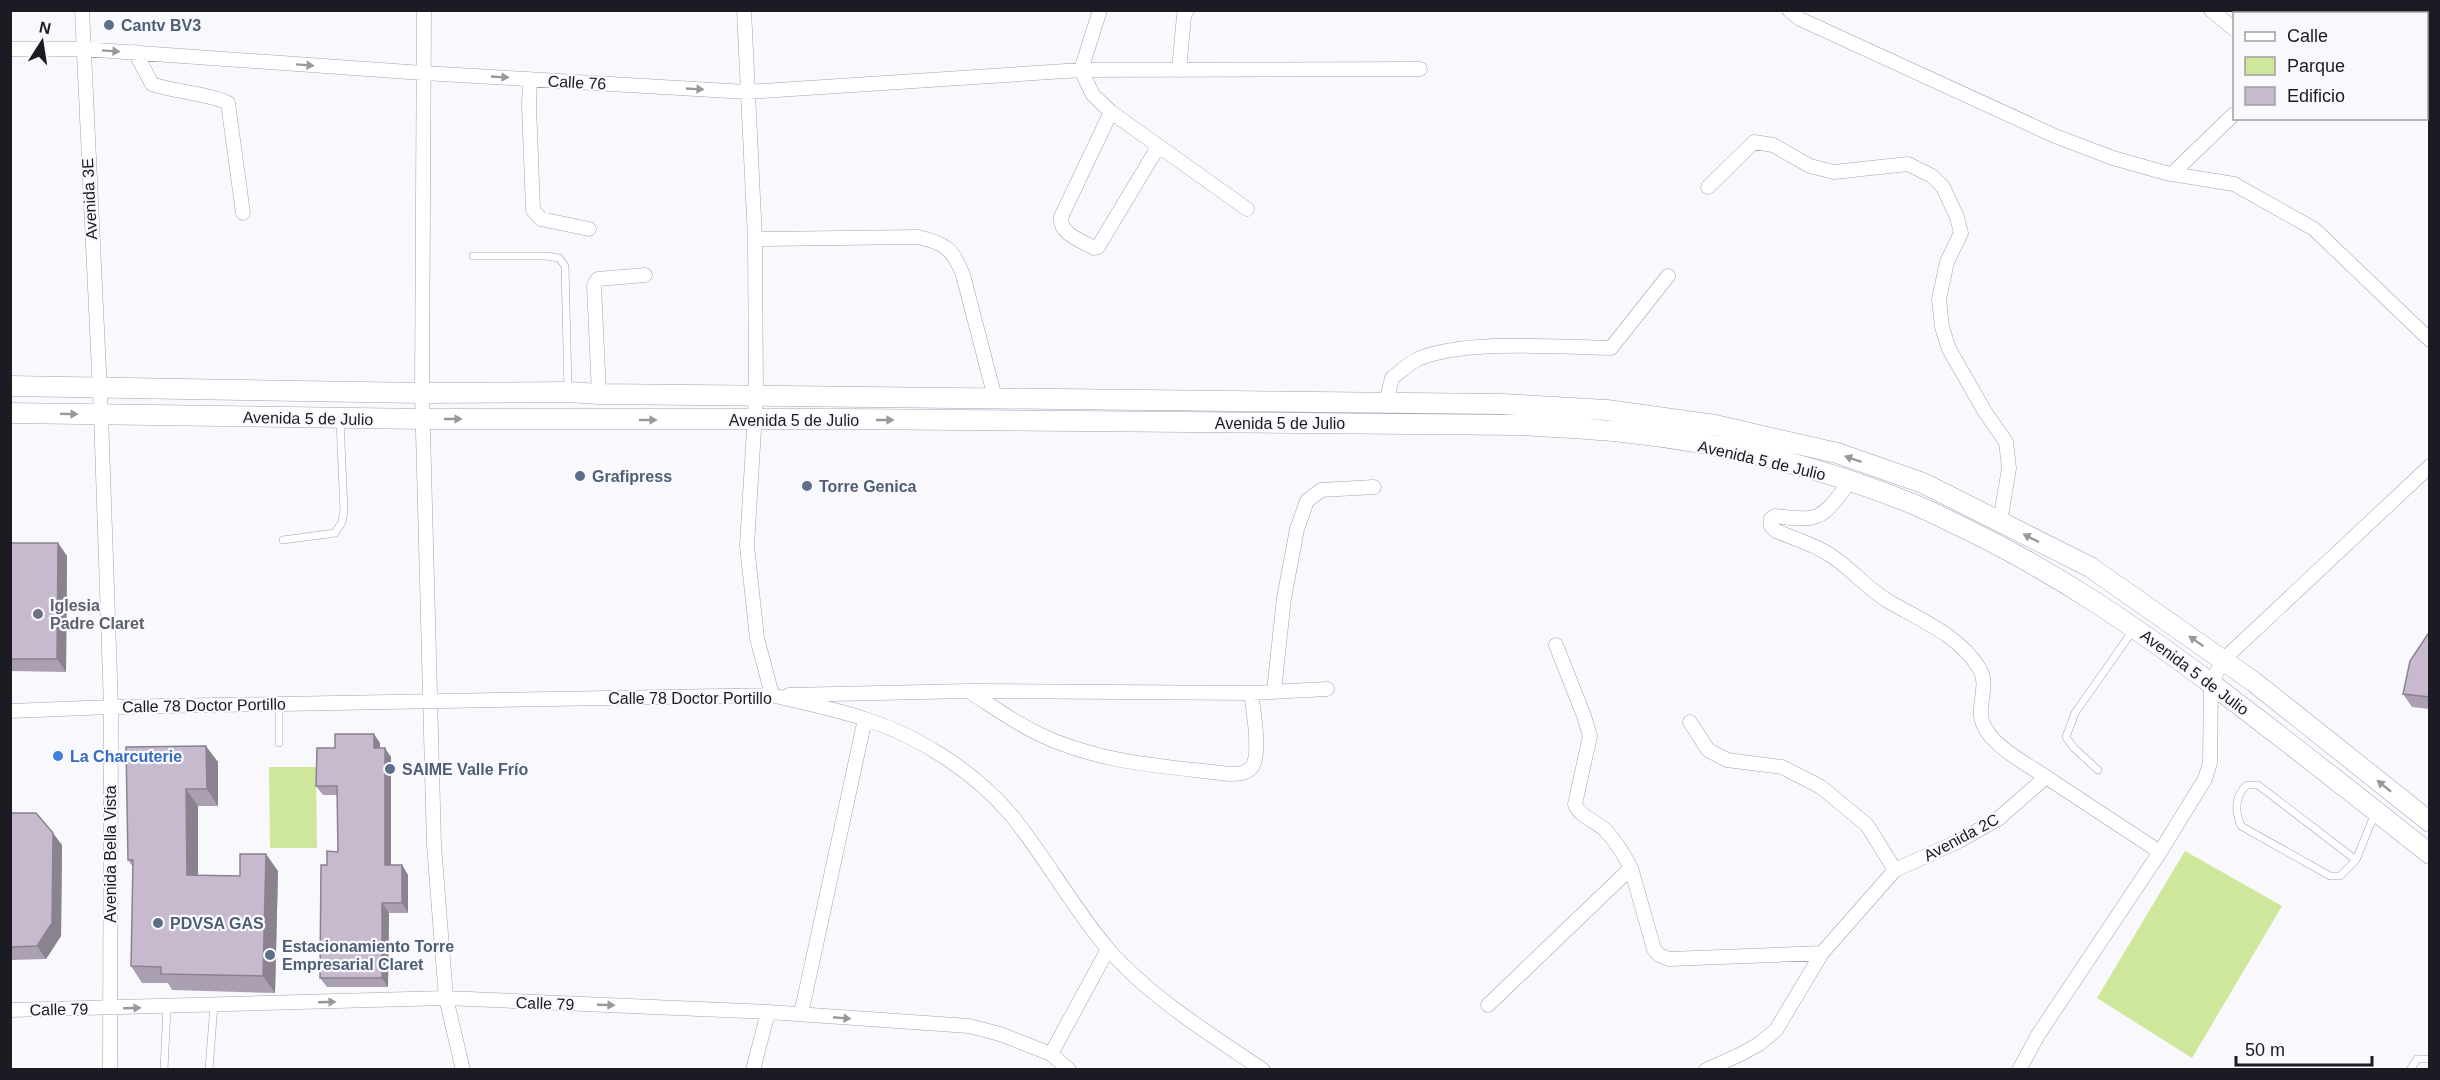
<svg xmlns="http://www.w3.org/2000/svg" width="2440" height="1080" viewBox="0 0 2440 1080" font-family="Arial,sans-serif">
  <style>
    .green { fill: #cee79b }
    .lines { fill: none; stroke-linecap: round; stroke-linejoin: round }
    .service-casing { stroke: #a5a0b5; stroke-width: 8 }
    .minor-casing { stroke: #a5a0b5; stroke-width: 15 }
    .secondary-casing { stroke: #a5a0b5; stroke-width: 21 }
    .service { stroke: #fff; stroke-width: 7 }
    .minor { stroke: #fff; stroke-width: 14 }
    .secondary { stroke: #fff; stroke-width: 20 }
    .wall { fill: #aba0b1 }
    .shaded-wall { fill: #8b8290 }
    .building { fill: #c7bace; stroke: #8b8290; stroke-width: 1.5 }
    .oneway { fill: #99989c }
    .service-dot { fill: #5c6f8a; stroke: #f9f8fc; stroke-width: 2 }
    .worship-dot { fill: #6b7280; stroke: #f9f8fc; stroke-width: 2 }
    .shop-dot { fill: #3f7fe0; stroke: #f9f8fc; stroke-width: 2 }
    .labels { text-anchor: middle; stroke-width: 4.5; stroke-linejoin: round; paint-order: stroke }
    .service-label { font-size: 16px; font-weight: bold; fill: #4e5e75; stroke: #f9f8fc; text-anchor: start }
    .street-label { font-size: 16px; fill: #1c1a22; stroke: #f9f8fc }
    .worship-label { font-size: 16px; font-weight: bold; fill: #5b616d; stroke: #f9f8fc; text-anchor: start }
    .shop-label { font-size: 16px; font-weight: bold; fill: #366cbe; stroke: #f9f8fc; text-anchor: start }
  </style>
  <rect width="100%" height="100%" fill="#f9f8fc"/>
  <path class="green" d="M269 767H316L317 848H270Z
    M2185 851 2282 906 2192 1058 2097 998Z"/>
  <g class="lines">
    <defs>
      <path id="service" d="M473 256H546L559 258 565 266 568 389
        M283 540 335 533 342 522 344 511 340 421
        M279 704V743
        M2098 770 2074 748 2066 737 2075 713 2134 629
        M2356 860 2258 785H2247C2234 796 2235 811 2241 826L2330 876H2340L2356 860 2375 813
        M164 1070 167 1007
        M209 1070 214 1005
        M2410 1070 2417 1059H2430"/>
      <path id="minor" d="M82 10 101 414 111 707 110 1070
        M424 10 422 393 434 845 446 998 463 1070
        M744 10 755 239 756 395 747 546 757 638 772 695
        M1789 10 1800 19 2055 136 2113 158 2166 173 2234 184 2314 229 2430 340
        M2211 10 2234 29
        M2338 14 2341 10
        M10 49H83L423 73 747 92 1081 70 1100 10
        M135 52 152 84C177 93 205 92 228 103L243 213
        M1179 70 1184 16 1187 10
        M530 79 529 105 533 210 541 219 589 229
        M1111 112 1061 217C1059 234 1082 241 1094 248L1098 247 1158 147
        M2172 174 2234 114
        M1708 187 1754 142 1773 145 1810 166 1834 172 1908 164 1932 176 1943 187 1957 217 1961 233 1947 262 1939 299 1942 327 1949 349 1985 412 2006 442 2009 468 2000 522
        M1247 209 1111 112 1093 95 1081 70 1420 69
        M755 239 918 237C945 243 953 249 963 275L995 398
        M599 394 594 285 598 279 645 275
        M1386 403 1392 378C1400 372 1409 363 1418 359 1467 339 1556 347 1611 348L1668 276
        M1556 645 1584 716 1590 736 1575 804C1580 818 1598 821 1607 832 1617 843 1624 855 1631 868
        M1274 691 1284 598 1297 529 1307 501 1321 490 1374 487
        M970 692C992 706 1014 722 1037 733 1097 763 1163 766 1229 774 1237 774 1245 774 1251 768 1262 756 1253 709 1251 693
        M789 695 968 691 1251 693 1327 689
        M10 711 111 707 772 695C803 703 835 709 865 719 919 736 975 772 1012 816 1046 858 1073 908 1108 949 1150 997 1211 1035 1263 1070
        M1690 722 1708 750 1727 760 1782 767 1821 787 1867 825 1895 870
        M2046 777 2160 852 2205 779 2210 763 2211 684 2223 660 2430 466
        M1488 1005 1631 868 1654 949 1659 955 1669 959 1822 953
        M10 1010 446 998 768 1012 969 1026 1000 1034 1051 1054 1069 1070
        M801 1014 865 719
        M1051 1054 1108 949
        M753 1070 768 1012
        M1706 1070 1741 1054 1759 1044 1776 1030 1822 953 1895 870 1959 841 1998 819 2046 777C2023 761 1977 740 1981 708 1982 694 1987 680 1979 668 1959 635 1920 620 1888 601 1866 588 1849 566 1827 553 1812 544 1793 538 1776 531L1771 526V519L1775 516C1822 523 1822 517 1850 482
        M2019 1070 2038 1035 2160 852"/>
      <path id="secondary" d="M10 386 422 393 568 392 599 394 1502 404 1607 410 1715 425 1837 453 1923 483 2090 567 2254 682 2430 822
        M10 413 424 419H845L1519 425C1553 427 1588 428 1622 432 1721 442 1821 467 1913 504 1930 511 1947 520 1964 528 2055 572 2133 625 2213 685 2286 740 2358 797 2430 854"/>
    </defs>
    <use href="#service" class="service-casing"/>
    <use href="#minor" class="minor-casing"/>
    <use href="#secondary" class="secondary-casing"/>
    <use href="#service" class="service"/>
    <use href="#minor" class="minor"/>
    <use href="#secondary" class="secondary"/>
  </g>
  <path class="wall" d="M10 543H58L67 556 66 672 10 671Z
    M2430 631V709L2412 707 2403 694Z
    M380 743V748L391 757V865H402L408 875V913H389L388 987H327L320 978 338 852 337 795H323L316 786 335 748Z
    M126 747 218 762V806H198V875L240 876 278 871 275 993 172 990 168 983H142L131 966 133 867 128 860Z
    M10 813 62 845 61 936 46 959 10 960Z"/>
  <path class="shaded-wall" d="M58 543 67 556 66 672 57 659Z
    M374 734 380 743V758L374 748Z
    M206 746 218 762V806L207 789Z
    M385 748 391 757V874L385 865Z
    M186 789 198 806V892L187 875Z
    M53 833 62 845 61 936 46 959 37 946Z
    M266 854 278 871 275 993 263 976Z
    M402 865 408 875V913L402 903Z
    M382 903 389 913 388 987 382 978Z"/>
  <path class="building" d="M10 543H58L57 659H10Z
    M2430 631V697L2403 694 2410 661Z
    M335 734H374V748H385V865H402V903H382V978H320L321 865H327V851L338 852 337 786H316L317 748H335Z
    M206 746 207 789H186L187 875 240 876V854H266L263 976 161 974V967L131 966 133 860H128L126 747Z
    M10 813H36L53 833 52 923 37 946 10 947Z"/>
  <defs><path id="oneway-solid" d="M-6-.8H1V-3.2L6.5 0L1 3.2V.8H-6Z" transform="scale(1.5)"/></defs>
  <g class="oneway">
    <use href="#oneway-solid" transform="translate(111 51) rotate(4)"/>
    <use href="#oneway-solid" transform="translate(305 65) rotate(4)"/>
    <use href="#oneway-solid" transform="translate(500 77) rotate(3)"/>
    <use href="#oneway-solid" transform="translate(695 89) rotate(3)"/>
    <use href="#oneway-solid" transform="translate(69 414) rotate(1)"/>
    <use href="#oneway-solid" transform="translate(453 419)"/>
    <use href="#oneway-solid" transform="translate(648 420)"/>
    <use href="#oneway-solid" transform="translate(885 420)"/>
    <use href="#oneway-solid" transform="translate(1853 459) rotate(-161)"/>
    <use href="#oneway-solid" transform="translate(2031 538) rotate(-153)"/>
    <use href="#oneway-solid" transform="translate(2196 641) rotate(-145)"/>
    <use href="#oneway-solid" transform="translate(2384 786) rotate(-141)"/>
    <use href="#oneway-solid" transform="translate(327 1002) rotate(-2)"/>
    <use href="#oneway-solid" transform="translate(606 1005) rotate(2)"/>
    <use href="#oneway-solid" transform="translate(132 1008) rotate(-2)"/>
    <use href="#oneway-solid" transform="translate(842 1018) rotate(5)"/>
  </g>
  <g class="service-dot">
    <circle cx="109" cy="25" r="6"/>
    <circle cx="580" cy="476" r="6"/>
    <circle cx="807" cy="486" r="6"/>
    <circle cx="390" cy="769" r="6"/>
    <circle cx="158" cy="923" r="6"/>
    <circle cx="270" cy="955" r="6"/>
  </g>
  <circle class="worship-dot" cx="38" cy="614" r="6"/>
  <circle class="shop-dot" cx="58" cy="756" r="6"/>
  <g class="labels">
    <g class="service-label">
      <text x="121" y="31">Cantv BV3</text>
      <text x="592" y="482">Grafipress</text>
      <text x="819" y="492">Torre Genica</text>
      <text x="402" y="775">SAIME Valle Frío</text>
      <text x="170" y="929">PDVSA GAS</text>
      <text x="282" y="952">Estacionamiento Torre<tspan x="282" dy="18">Empresarial Claret</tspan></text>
    </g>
    <g class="street-label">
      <text transform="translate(577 82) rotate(3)" y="6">Calle 76</text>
      <text transform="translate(89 199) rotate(-93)" y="6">Avenida 3E</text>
      <text transform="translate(308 418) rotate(1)" y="6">Avenida 5 de Julio</text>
      <text x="794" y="426">Avenida 5 de Julio</text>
      <text x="1280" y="429">Avenida 5 de Julio</text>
      <text transform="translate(1762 460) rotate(13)" y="6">Avenida 5 de Julio</text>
      <text transform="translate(2195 672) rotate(37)" y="6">Avenida 5 de Julio</text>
      <text x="690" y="704">Calle 78 Doctor Portillo</text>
      <text transform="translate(204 705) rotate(-1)" y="6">Calle 78 Doctor Portillo</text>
      <text transform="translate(1961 837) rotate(-28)" y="6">Avenida 2C</text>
      <text transform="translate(110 854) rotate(-90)" y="6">Avenida Bella Vista</text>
      <text transform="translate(545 1003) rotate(2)" y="6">Calle 79</text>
      <text transform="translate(59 1009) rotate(-1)" y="6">Calle 79</text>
    </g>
    <g class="worship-label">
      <text x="50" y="611">Iglesia<tspan x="50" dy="18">Padre Claret</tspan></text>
    </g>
    <g class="shop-label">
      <text x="70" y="762">La Charcuterie</text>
    </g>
  </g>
  <rect width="2440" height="1080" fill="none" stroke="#1c1a22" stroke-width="24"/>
  <rect x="2233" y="12" width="195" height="108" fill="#f9f8fc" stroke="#a19fa5" stroke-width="1.5"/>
  <rect x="2245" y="32" width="30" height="9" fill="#ffffff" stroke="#a19fa5" stroke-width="1.5"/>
  <text x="2287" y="42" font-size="18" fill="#1c1a22">Calle</text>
  <rect x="2245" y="57" width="30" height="18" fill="#cee79b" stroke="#a19fa5" stroke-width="1.5"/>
  <text x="2287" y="72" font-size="18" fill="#1c1a22">Parque</text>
  <rect x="2245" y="87" width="30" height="18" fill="#c7bace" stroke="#a19fa5" stroke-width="1.5"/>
  <text x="2287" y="102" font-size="18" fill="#1c1a22">Edificio</text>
  <g transform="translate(42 42) rotate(12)" stroke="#f9f8fc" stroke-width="4.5" paint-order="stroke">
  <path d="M0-4.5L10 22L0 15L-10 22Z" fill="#1c1a22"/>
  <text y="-9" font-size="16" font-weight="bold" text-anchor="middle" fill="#1c1a22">N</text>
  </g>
  <path d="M2236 1056v9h136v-9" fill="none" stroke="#1c1a22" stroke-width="3"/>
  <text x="2245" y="1056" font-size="18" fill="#1c1a22" stroke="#f9f8fc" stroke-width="4.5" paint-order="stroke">50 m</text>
</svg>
